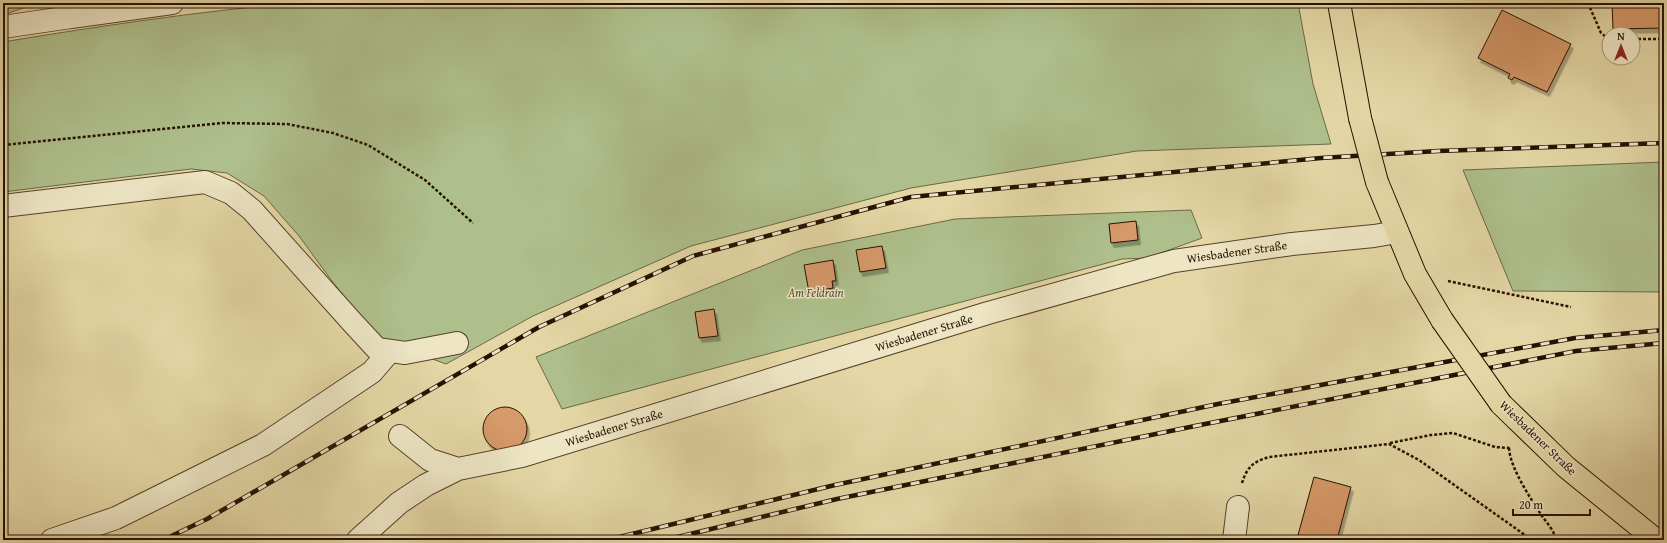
<svg xmlns="http://www.w3.org/2000/svg" width="1667" height="543" viewBox="0 0 1667 543" font-family="'Gentium Book Plus',serif">
  <style>
    .green { fill: #aebf8b; stroke: #6a6846 }
    .building { fill: #d69969; stroke: #261101; filter: url(#shadow) }
    .lines { fill: none; stroke-linecap: round; stroke-linejoin: round }
    .minor-casing { stroke: #56422a; stroke-width: 24 }
    .major-casing { stroke: #261101; stroke-width: 24 }
    .path { stroke: #261101; stroke-width: 2.5; stroke-dasharray: 3 2; stroke-linecap: butt }
    .minor { stroke: #ede5c4; stroke-width: 22 }
    .major { stroke: #e4d7a5; stroke-width: 22 }
    .rail-casing { stroke: #261101; stroke-width: 4.5 }
    .rail { stroke: #ede5c4; stroke-width: 3; stroke-dasharray: 9; stroke-linecap: butt }
    .major-bridge-casing { stroke: #261101; stroke-width: 24; stroke-linecap: butt }
    .major-bridge { stroke: #e4d7a5; stroke-width: 22 }
    .labels { text-anchor: middle; stroke-width: 3; stroke-linejoin: round; paint-order: stroke }
    .street-label { font-size: 12px; fill: #261101; stroke: #ede5c4 }
    .park-label { font-size: 12px; font-style: italic; fill: #564e31; stroke: #ede5c4 }
  </style>
  <defs>
    <filter id="shadow"><feDropShadow dx="2.5" dy="4.5" stdDeviation="0" flood-color="#0004"/></filter>
  </defs>
  <rect width="100%" height="100%" fill="#e4d7a5"/>
  <filter id="stains"><feTurbulence type="fractalNoise" baseFrequency=".005" numOctaves="4"/><feColorMatrix values="0 0 0 0 .2 0 0 0 0 .09 0 0 0 0 .02 0 0 0 .5 -.17"/></filter>
  <radialGradient id="worn" r=".72"><stop offset=".6" stop-color="#630" stop-opacity="0"/><stop offset="1" stop-color="#630" stop-opacity=".3"/></radialGradient>
  <path class="green" d="M3 3H31L29 6 3 15Z
    M293 3H1298L1313 84 1331 144 1137 151 911 188 691 246 533 316 446 364 378 339 332 281 299 236 264 196 227 173 191 169 3 192V42C99 26 196 12 293 3Z
    M1664 162V292L1513 291 1463 170Z
    M1191 210 1202 238 1147 258 1122 259 562 409 536 357 802 250 955 219Z"/>
  <path class="building" d="M1612 3H1664V28L1613 29Z
    M1502 10 1571 44 1547 92 1514 77 1512 80 1508 78 1510 74 1478 58Z
    M1136 221 1138 240 1111 243 1109 224Z
    M882 246 886 268 860 272 856 250Z
    M833 260 836 281H832L833 288 809 292 804 265Z
    M714 309 718 336 699 338 695 312Z
    M483 429a22 22 0 1 1 44 0a22 22 0 1 1-44 0Z
    M1314 477 1351 487 1337 540H1315L1298 535Z
    M1298 535 1315 540H1296Z"/>
  <g class="lines">
    <defs>
      <path id="minor" d="M65 3 71 17 172 3
        M3 27 71 17
        M3 206 205 182 231 193 252 210 352 322 377 349 405 353 457 343
        M400 436 430 460 458 469
        M52 540 116 518 263 445 372 372 390 351
        M358 540 399 503 426 485 458 469 522 456 988 313 1174 261 1292 244 1374 236 1397 232
        M1234 540 1238 507"/>
      <path id="major" d="M1339 3 1360 118
        M1377 182 1415 274 1442 320
        M1501 404 1566 467 1656 540"/>
    </defs>
    <use href="#minor" class="minor-casing"/>
    <use href="#major" class="major-casing"/>
    <path class="path" d="M1588 3 1601 33 1609 39
      M1633 39H1664
      M3 145 223 123 287 124 333 133 368 145 425 180 473 223
      M1448 281 1571 307
      M1390 443 1431 435 1453 433 1495 447 1509 448 1511 447
      M1509 448C1510 468 1531 499 1542 516 1547 523 1555 532 1556 540
      M1242 483C1247 467 1253 462 1269 457L1389 444 1419 460 1532 540"/>
    <use href="#minor" class="minor"/>
    <use href="#major" class="major"/>
    <defs>
      <path id="rail" d="M163 540 207 519 539 327 693 256 911 197 1321 158 1438 151 1664 143
        M607 540 835 485 1218 404 1575 338 1664 330
        M665 540 837 499 1195 426 1576 351 1664 343"/>
    </defs>
    <use href="#rail" class="rail-casing"/>
    <use href="#rail" class="rail"/>
    <defs>
      <path id="major-bridge" d="M1360 118 1377 182
        M1442 320 1501 404"/>
    </defs>
    <use href="#major-bridge" class="major-bridge-casing"/>
    <use href="#major-bridge" class="major-bridge"/>
  </g>
  <g class="labels">
    <g class="street-label">
      <text transform="translate(1237 252) rotate(-8)" y="4">Wiesbadener Straße</text>
      <text transform="translate(924 333) rotate(-17)" y="4">Wiesbadener Straße</text>
      <text transform="translate(614 428) rotate(-17)" y="4">Wiesbadener Straße</text>
      <text transform="translate(1538 438) rotate(44)" y="4">Wiesbadener Straße</text>
    </g>
    <g class="park-label">
      <text x="816" y="297">Am Feldrain</text>
    </g>
  </g>
  <rect width="1667" height="543" fill="none" stroke="#e4d7a5" stroke-width="16"/>
  <rect x="4" y="4" width="1659" height="535" fill="none" stroke="#261101" stroke-width="2"/>
  <rect x="8" y="8" width="1651" height="527" fill="none" stroke="#261101"/>
  <g transform="translate(1621 46)"><circle r="19" fill="#ede5c4" stroke="#9d9076"/>
  <path d="M0-3L7 15L0 10L-7 15Z" fill="#8f2418"/>
  <text y="-6" font-size="11" font-weight="bold" text-anchor="middle" fill="#261101">N</text>
  </g>
  <path d="M1513 509v6h77v-6" fill="none" stroke="#261101" stroke-width="2"/>
  <text x="1519" y="509" font-size="12" fill="#261101" stroke="#ede5c4" stroke-width="3" paint-order="stroke">20 m</text>
  <rect width="100%" height="100%" filter="url(#stains)"/>
  <rect width="100%" height="100%" fill="url(#worn)"/>
</svg>
